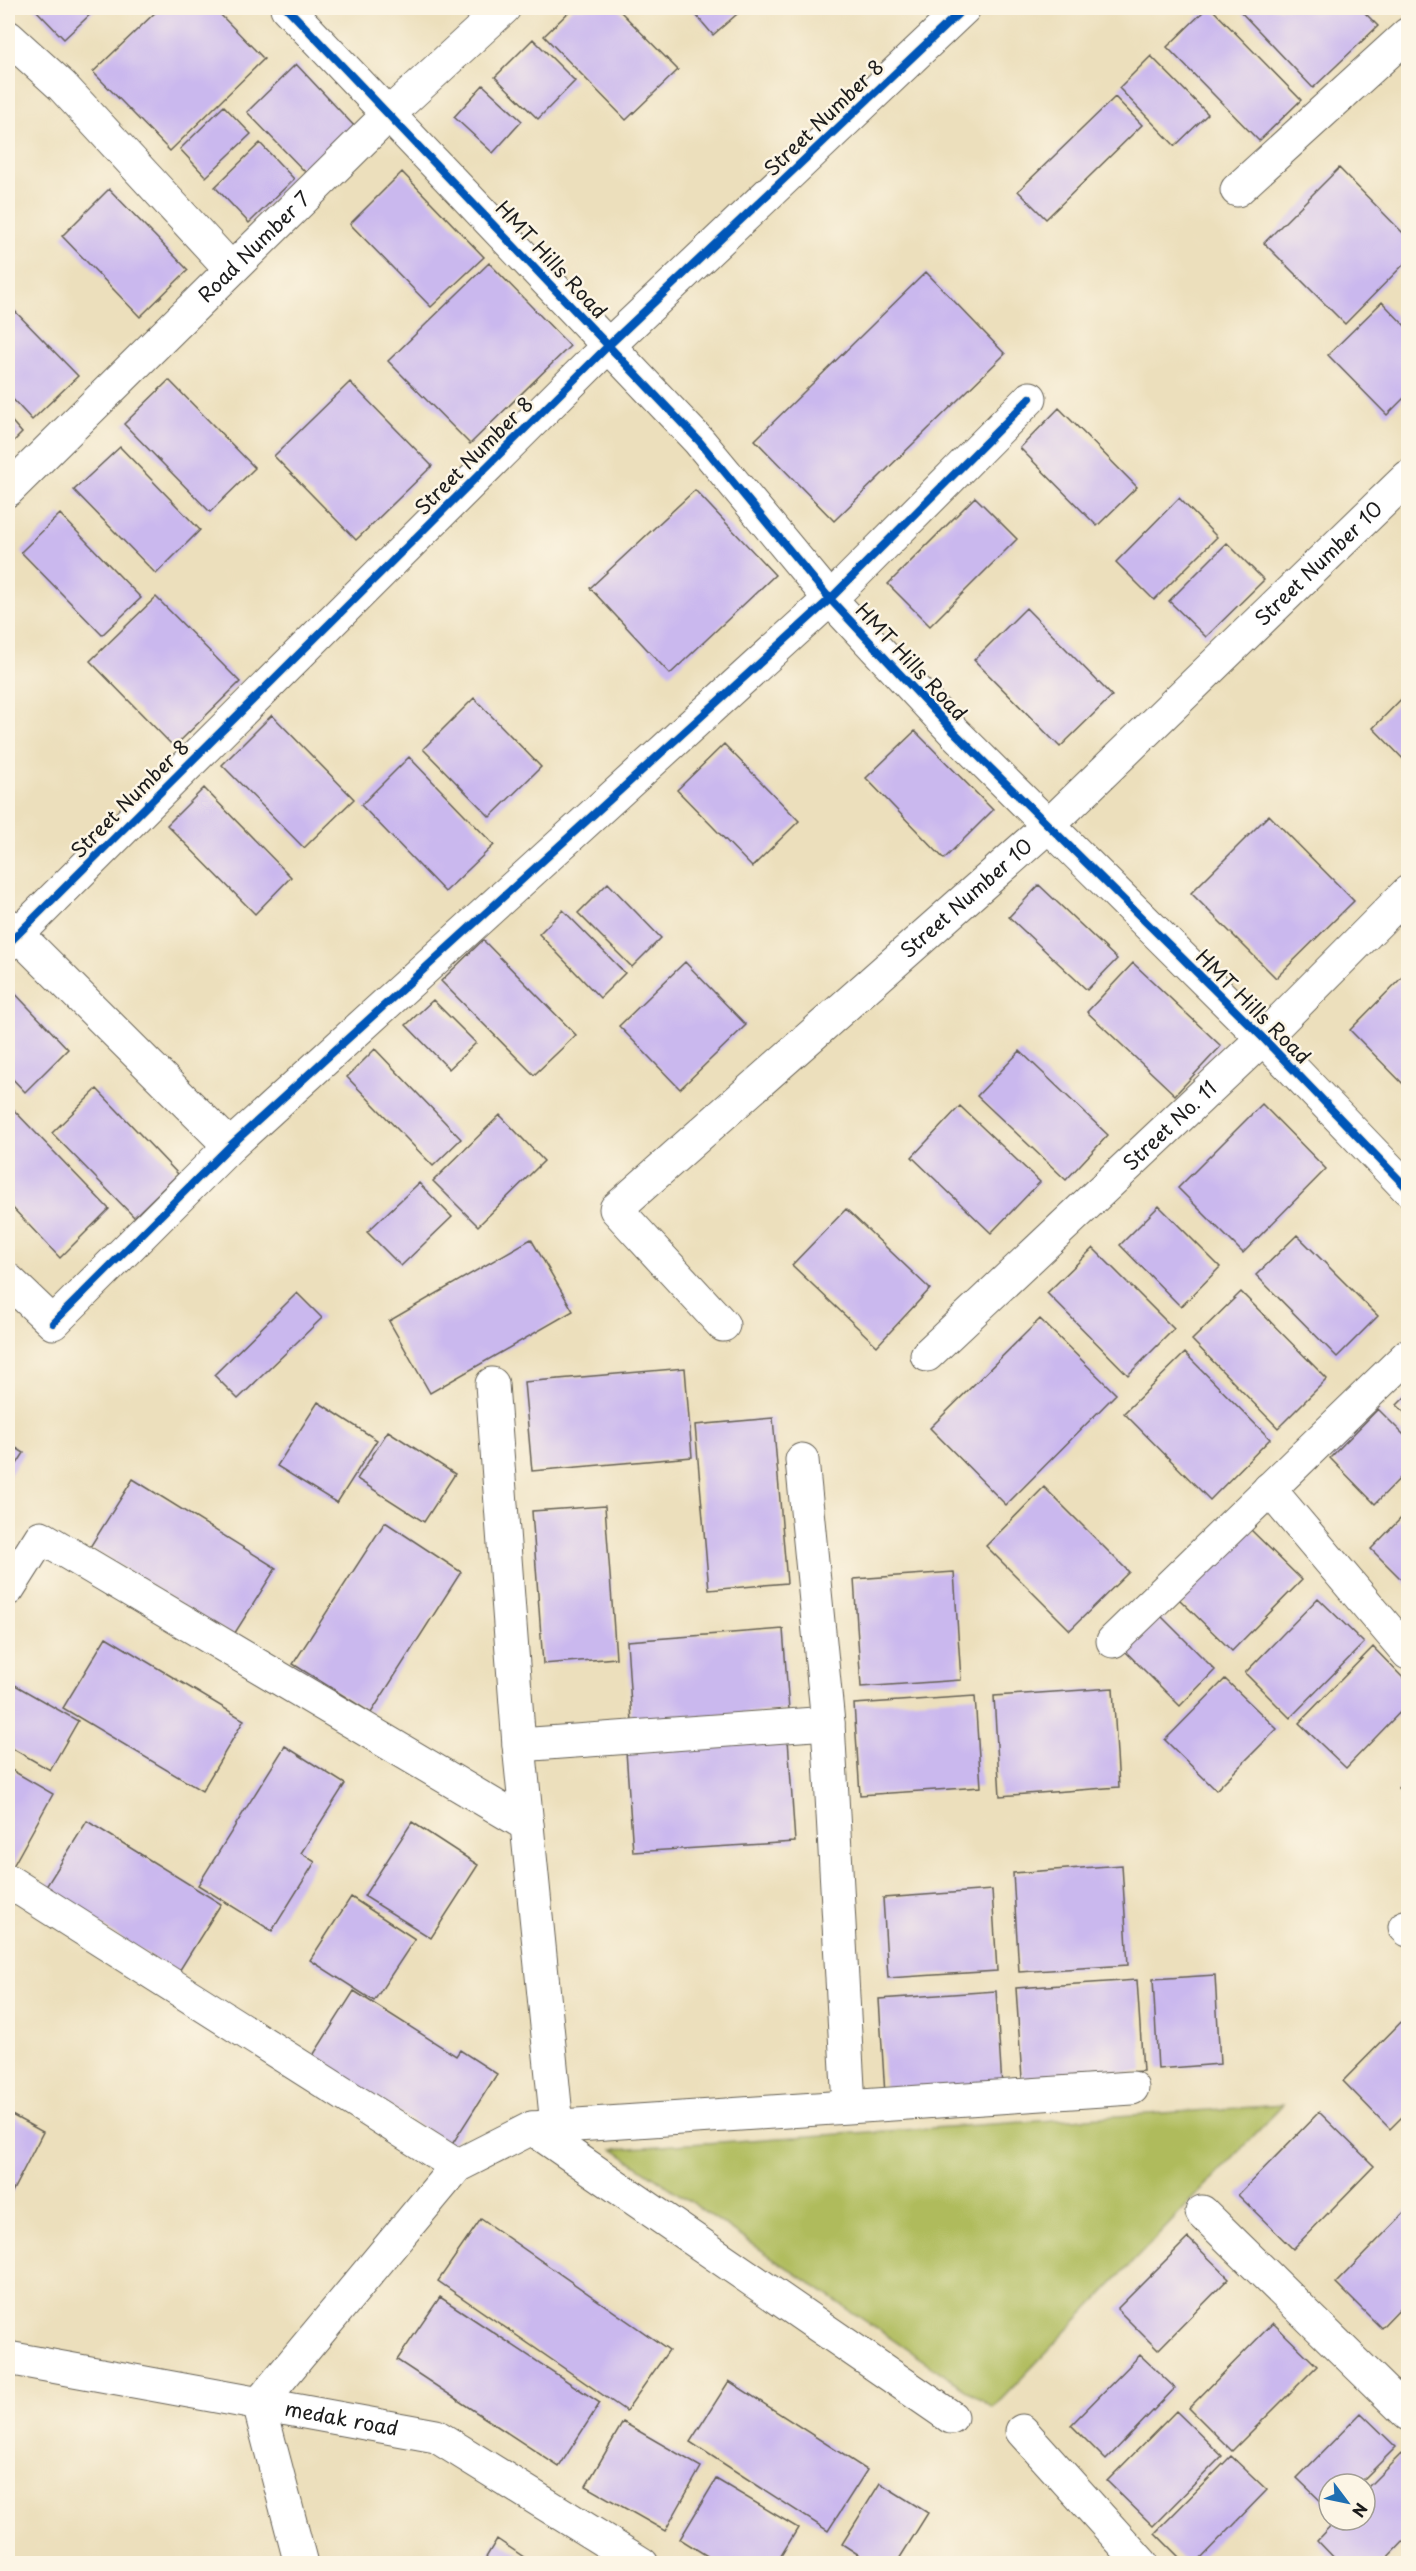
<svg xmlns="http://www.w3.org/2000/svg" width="1416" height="2571" viewBox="0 0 1416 2571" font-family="'Playpen Sans',sans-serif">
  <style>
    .green { fill: #afbb5c; stroke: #666c3c; stroke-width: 1.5 }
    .building { fill: #cab8ee }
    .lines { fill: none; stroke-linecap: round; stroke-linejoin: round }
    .minor-casing { stroke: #656054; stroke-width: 35 }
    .minor { stroke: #fff; stroke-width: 33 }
    .cycleway-casing { stroke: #fcf5e5; stroke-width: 11 }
    .cycleway { stroke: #0057b8; stroke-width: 8 }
    .labels { text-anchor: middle; stroke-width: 5; stroke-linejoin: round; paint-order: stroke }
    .street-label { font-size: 20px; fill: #1c1c1c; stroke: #fcf5e5 }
  </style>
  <rect width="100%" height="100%" fill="#fcf5e5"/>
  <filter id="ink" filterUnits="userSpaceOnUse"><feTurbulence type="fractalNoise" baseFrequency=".0167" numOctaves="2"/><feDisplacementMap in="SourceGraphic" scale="12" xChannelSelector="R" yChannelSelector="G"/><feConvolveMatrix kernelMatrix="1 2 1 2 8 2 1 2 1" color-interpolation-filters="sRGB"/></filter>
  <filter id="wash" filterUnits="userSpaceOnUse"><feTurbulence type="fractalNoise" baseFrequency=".008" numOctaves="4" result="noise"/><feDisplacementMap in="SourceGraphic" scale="24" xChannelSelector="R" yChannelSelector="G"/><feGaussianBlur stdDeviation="1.35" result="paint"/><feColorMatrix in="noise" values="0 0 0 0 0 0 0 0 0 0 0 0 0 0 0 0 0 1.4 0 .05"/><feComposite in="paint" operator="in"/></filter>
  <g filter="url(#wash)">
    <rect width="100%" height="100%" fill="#ecdfbc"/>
    <path class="green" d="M1283 2105 993 2408 613 2149Z"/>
    <g id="blocks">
      <path class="building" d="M34 8H97L64 39Z
        M160 8H214L264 59 170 151 93 72Z
        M573 8H617L678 70 626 120 544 36Z
        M690 8H744L713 35Z
        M1207 8H1211L1301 100 1259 141 1167 47Z
        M1237 8H1360L1378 26 1313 88Z
        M533 39 575 81 538 119 495 77Z
        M1151 56 1208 114 1175 146 1119 88Z
        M296 64 357 129 309 176 247 112Z
        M483 85 522 121 493 153 454 117Z
        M1115 97 1142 125 1046 219 1018 191Z
        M224 106 251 134 206 177 180 149Z
        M260 143 294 179 249 223 215 187Z
        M1339 168 1408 238V260L1345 324 1264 243Z
        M402 172 484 257 431 307 350 224Z
        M109 189 188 270 140 317 62 236Z
        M489 263 570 346 470 444 388 361Z
        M926 272 1005 354 834 521 755 440Z
        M1382 302 1408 329V394L1387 415 1328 355Z
        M8 304 78 376 32 420 8 394Z
        M169 380 255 468 210 512 124 424Z
        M350 382 432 466 356 540 274 456Z
        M1059 408 1137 487 1097 526 1020 448Z
        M8 417 22 433 8 447Z
        M120 447 200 530 156 574 74 490Z
        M695 490 775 575 670 674 590 588Z
        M975 497 1017 539 930 626 888 584Z
        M1179 498 1217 537 1154 600 1116 562Z
        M60 514 141 598 102 635 21 552Z
        M1227 543 1264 580 1206 637 1169 601Z
        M156 597 240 682 174 747 90 661Z
        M1026 608 1112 696 1060 747 974 660Z
        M1408 692V764L1373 728Z
        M474 698 541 767 490 817 423 749Z
        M272 715 354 799 304 848 222 765Z
        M915 731 993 810 944 859 866 778Z
        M724 744 799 821 752 867 677 790Z
        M409 757 494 845 445 892 361 805Z
        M204 788 291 877 255 914 167 825Z
        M1269 815 1354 901 1276 978 1191 893Z
        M608 883 661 938 632 967 578 913Z
        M1039 885 1117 959 1087 990 1009 917Z
        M563 910 625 973 600 998 539 934Z
        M483 940 576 1035 534 1075 441 981Z
        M685 962 746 1025 680 1089 619 1026Z
        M1133 963 1221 1046 1175 1095 1087 1012Z
        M1408 971V1089L1350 1030Z
        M8 986 68 1049 25 1092 8 1074Z
        M433 1000 476 1043 449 1069 406 1025Z
        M375 1049 461 1139 433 1166 347 1077Z
        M1020 1051 1108 1135 1066 1180 977 1096Z
        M97 1089 178 1174 134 1217 52 1133Z
        M8 1104 109 1209 60 1258 8 1203Z
        M1262 1104 1326 1169 1243 1253 1178 1188Z
        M960 1106 1040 1182 991 1233 912 1157Z
        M500 1115 544 1161 478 1226 433 1181Z
        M419 1183 452 1217 401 1266 367 1232Z
        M1159 1206 1220 1267 1181 1307 1120 1245Z
        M846 1209 930 1289 877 1346 792 1265Z
        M1297 1235 1378 1316 1337 1357 1256 1275Z
        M531 1239 573 1311 430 1393 389 1321Z
        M1093 1248 1174 1329 1128 1375 1047 1293Z
        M1241 1292 1327 1379 1278 1428 1192 1340Z
        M297 1293 322 1318 238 1399 214 1375Z
        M1040 1319 1116 1394 1006 1505 930 1428Z
        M1185 1353 1270 1439 1210 1500 1124 1413Z
        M685 1368 692 1457 532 1471 524 1382Z
        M1408 1394V1416L1397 1405Z
        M318 1402 377 1440 337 1503 277 1466Z
        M1378 1409 1408 1439V1470L1375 1504 1330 1458Z
        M773 1418 787 1583 709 1590 695 1425Z
        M388 1431 455 1474 424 1522 357 1479Z
        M8 1443 24 1453 8 1478Z
        M133 1479 276 1568 233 1636 90 1547Z
        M1044 1487 1129 1572 1070 1630 986 1546Z
        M605 1506 616 1658 543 1664 532 1511Z
        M1408 1511V1586L1371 1549Z
        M385 1522 461 1572 371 1713 293 1664Z
        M1249 1528 1302 1580 1232 1651 1179 1599Z
        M954 1572 961 1680 861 1687 854 1579Z
        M1318 1598 1364 1643 1290 1718 1245 1673Z
        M1156 1611 1215 1670 1180 1706 1120 1646Z
        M783 1629 789 1710 632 1722 627 1641Z
        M106 1637 244 1720 202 1791 63 1708Z
        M1373 1647 1408 1683V1704L1346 1768 1299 1723Z
        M1225 1679 1277 1729 1216 1790 1165 1740Z
        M8 1681 78 1721 50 1770 8 1746Z
        M1113 1688 1119 1787 1000 1796 994 1696Z
        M975 1696 981 1787 860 1795 854 1704Z
        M788 1739 795 1842 633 1852 626 1751Z
        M285 1746 345 1784 301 1853 315 1862 272 1931 198 1885Z
        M8 1768 53 1794 12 1868 8 1865Z
        M1408 1776V1798L1398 1788Z
        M87 1821 221 1904 178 1973 44 1890Z
        M412 1822 478 1865 431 1938 364 1896Z
        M1122 1865 1128 1965 1019 1972 1013 1873Z
        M992 1890 997 1971 888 1978 883 1898Z
        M351 1897 415 1939 374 2001 310 1960Z
        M1215 1975 1220 2064 1158 2069 1153 1979Z
        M1137 1980 1143 2071 1022 2079 1016 1988Z
        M354 1991 456 2056 460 2050 497 2074 451 2146 312 2057Z
        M996 1991 1002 2087 885 2095 879 1999Z
        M1408 2015V2111L1390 2129 1343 2081Z
        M1319 2112 1374 2166 1293 2249 1238 2195Z
        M8 2113 43 2132 8 2200Z
        M1408 2209V2300L1381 2328 1336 2283Z
        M481 2219 669 2350 626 2411 438 2281Z
        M1188 2238 1229 2278 1158 2350 1117 2309Z
        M440 2297 600 2403 559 2467 397 2360Z
        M1273 2323 1317 2366 1232 2451 1189 2408Z
        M1140 2355 1175 2388 1106 2460 1071 2425Z
        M729 2381 867 2470 828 2531 690 2442Z
        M1176 2411 1222 2456 1153 2526 1107 2481Z
        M1361 2413 1396 2447 1359 2484H1329V2509L1297 2478Z
        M623 2422 701 2467 665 2531 586 2486Z
        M1401 2454 1408 2461V2537L1382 2564H1340L1317 2540 1336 2520H1365V2490Z
        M1231 2456 1267 2490 1195 2564H1186L1155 2533Z
        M716 2479 798 2528 776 2564H720L680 2539Z
        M880 2483 928 2513 896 2564H873L842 2544Z
        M497 2539 534 2564H482Z"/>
    </g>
  </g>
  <g filter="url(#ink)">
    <use href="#blocks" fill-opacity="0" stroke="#656054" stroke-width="1.5"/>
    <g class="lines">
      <defs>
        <g id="minor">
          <path d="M287 8 699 441 830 599 954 732 1263 1038 1408 1189"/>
          <path d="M8 37 62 86 231 269"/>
          <path d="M1237 190 1408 34"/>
          <path id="s1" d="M8 490 390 113 504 8"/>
          <path d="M8 925 230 1146"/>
          <path d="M8 944 609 345 964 8"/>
          <path d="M8 1280 53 1323 230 1146 830 599 1030 398"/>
          <path id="s2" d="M723 1325 616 1209 1047 827 1408 477"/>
          <path id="s3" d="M927 1355 1263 1038 1408 892"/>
          <path d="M492 1384 519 1745 557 2126"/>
          <path d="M802 1460 828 1723 849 2106"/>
          <path d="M1269 1489 1408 1653"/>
          <path d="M8 1589 41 1537 527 1825"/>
          <path d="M1113 1641 1408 1355"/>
          <path d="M519 1745 828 1723"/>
          <path d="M8 1881 457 2166"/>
          <path d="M1405 1927 1408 1930"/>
          <path d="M532 2128 951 2417"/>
          <path d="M1202 2212 1408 2414"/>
          <path id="s4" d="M8 2358 436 2436 642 2564"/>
          <path d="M1022 2431 1142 2564"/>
          <path d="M301 2564 259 2404 457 2166 532 2128 1132 2088"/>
        </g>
      </defs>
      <use href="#minor" class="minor-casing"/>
      <use href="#minor" class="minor"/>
      <defs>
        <path id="cycleway" d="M287 8 699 441 830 599 954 732 1263 1038 1408 1189
          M8 944 609 345 964 8
          M53 1323 230 1146 830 599 1030 398"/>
      </defs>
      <use href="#cycleway" class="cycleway-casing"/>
      <use href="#cycleway" class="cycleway"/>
    </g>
  </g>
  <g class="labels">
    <g class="street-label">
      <text transform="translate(824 118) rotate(-44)" y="7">Street Number 8</text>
      <text dy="7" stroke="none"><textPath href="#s1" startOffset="346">Road Number 7</textPath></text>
      <text transform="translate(551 260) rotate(47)" y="7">HMT Hills Road</text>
      <text transform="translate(474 456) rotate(-45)" y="7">Street Number 8</text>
      <text dy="7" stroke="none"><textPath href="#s2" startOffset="1112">Street Number 10</textPath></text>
      <text transform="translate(911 662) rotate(47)" y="7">HMT Hills Road</text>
      <text transform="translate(130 799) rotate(-45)" y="7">Street Number 8</text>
      <text dy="7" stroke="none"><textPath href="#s2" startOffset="626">Street Number 10</textPath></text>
      <text transform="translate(1253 1007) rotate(45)" y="7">HMT Hills Road</text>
      <text dy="7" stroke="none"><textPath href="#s3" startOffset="334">Street No. 11</textPath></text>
      <text dy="7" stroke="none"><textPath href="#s4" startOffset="339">medak road</textPath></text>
    </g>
  </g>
  <rect width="1416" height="2571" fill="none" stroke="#fcf5e5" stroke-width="30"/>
  <g transform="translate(1347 2502) rotate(122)"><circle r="28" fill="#fcf5e5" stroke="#a29e95" stroke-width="1.5"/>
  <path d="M0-4.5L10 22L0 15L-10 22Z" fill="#1f6fb2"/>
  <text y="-9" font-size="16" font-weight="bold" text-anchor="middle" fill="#1c1c1c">N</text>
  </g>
</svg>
